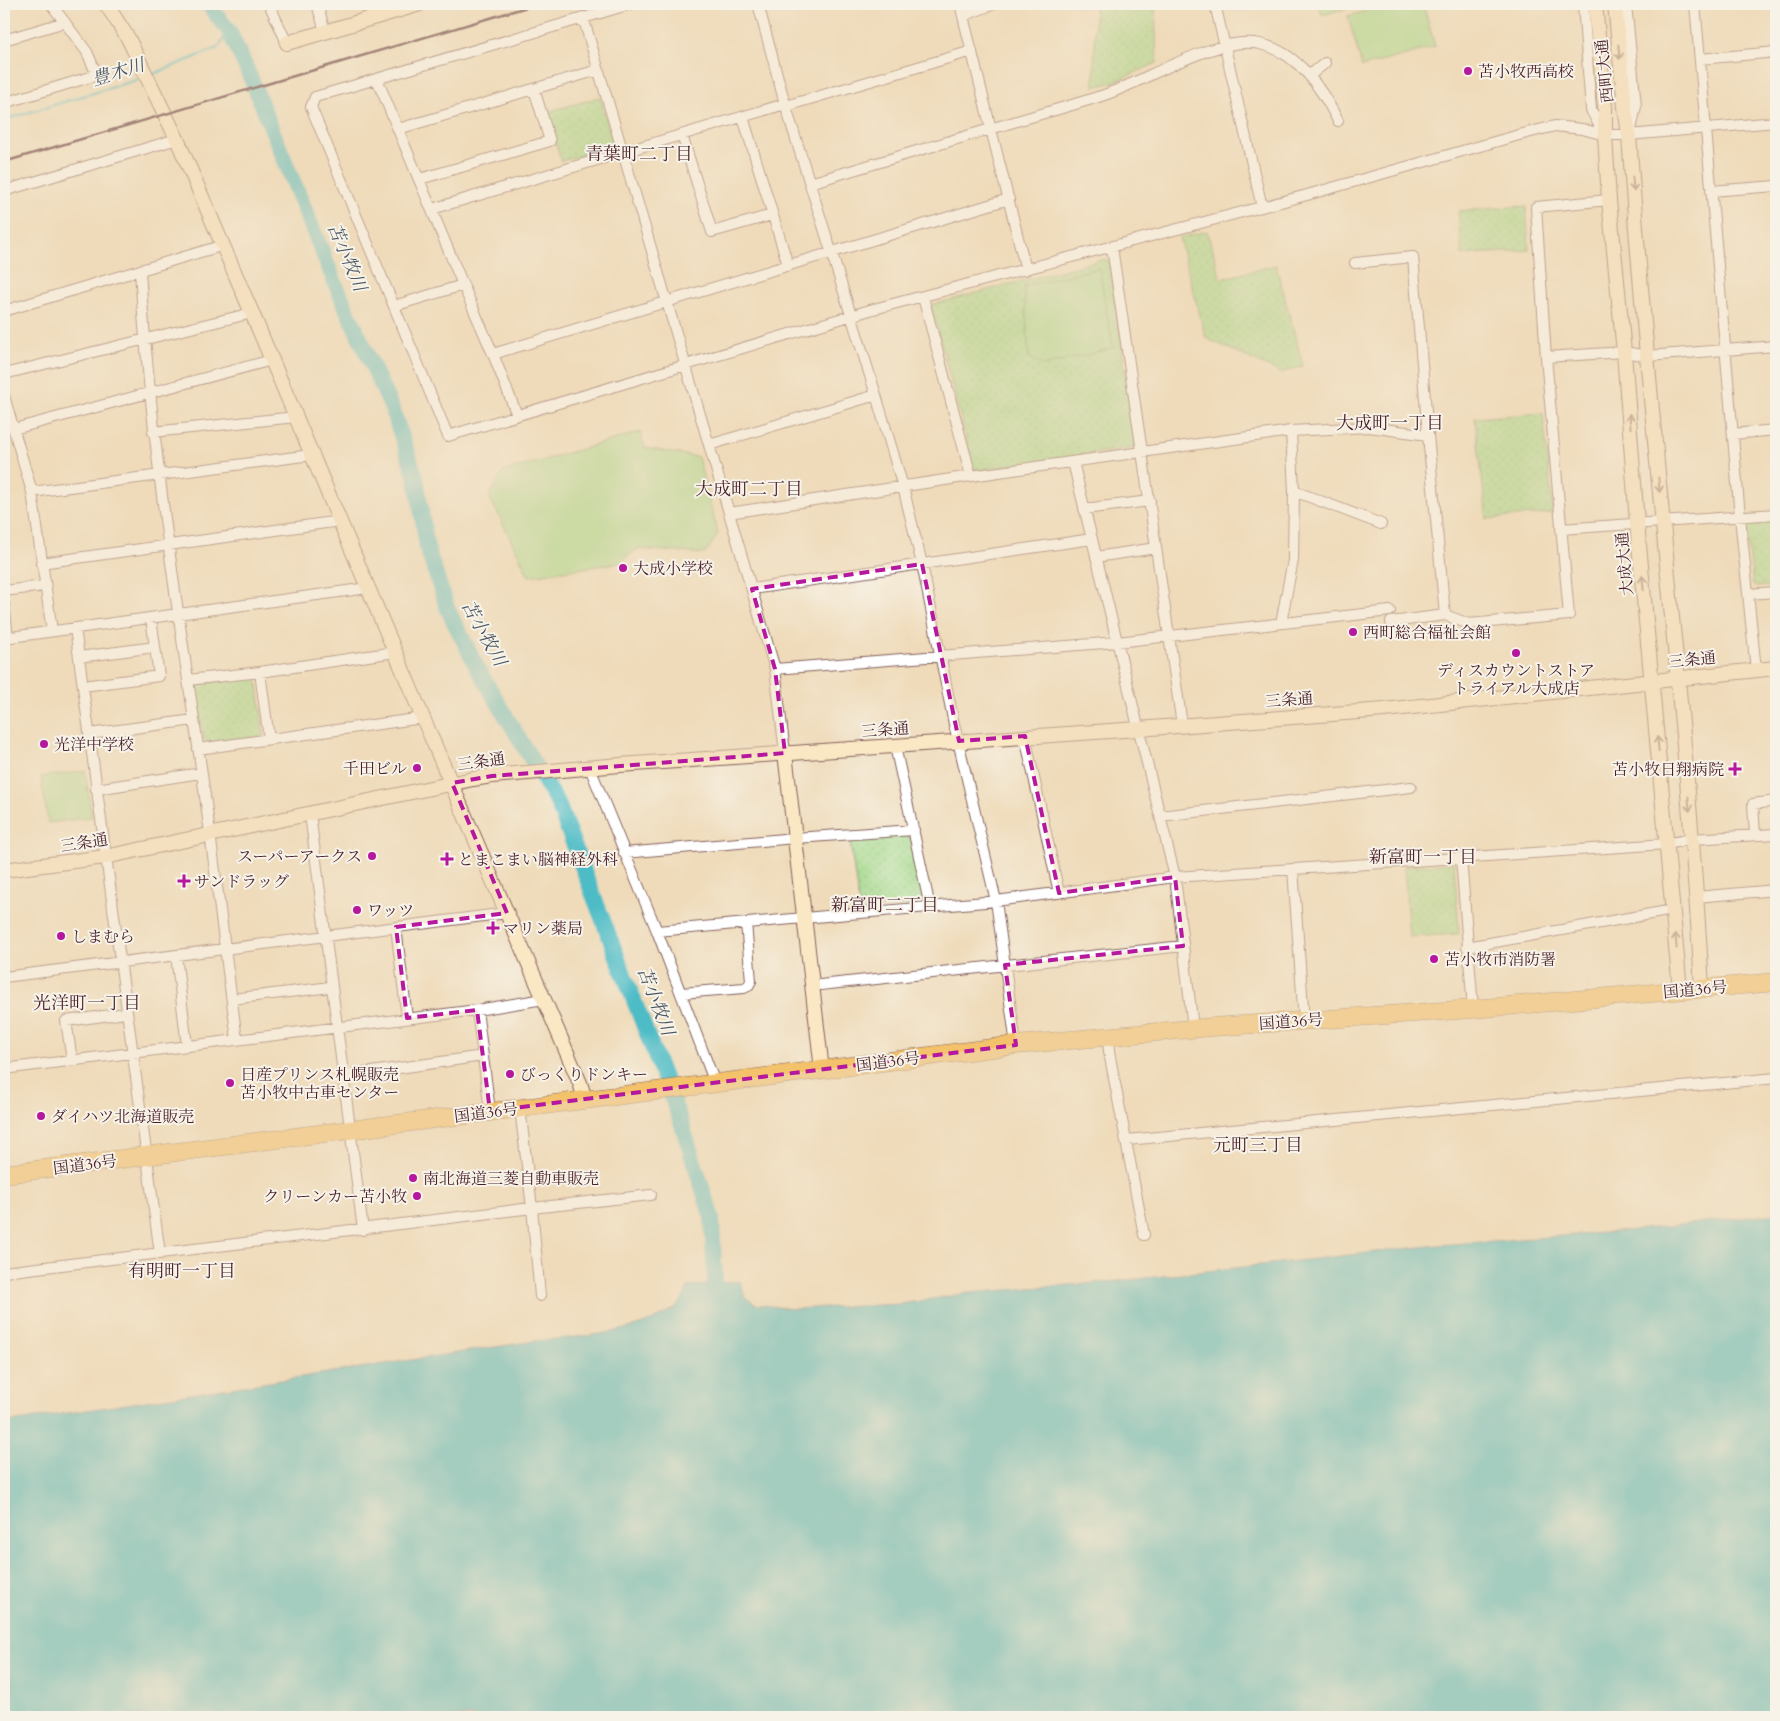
<svg xmlns="http://www.w3.org/2000/svg" width="1780" height="1721" viewBox="0 0 1780 1721" font-family="Cardo,'Noto Serif JP',serif">
  <style>
    .grass { fill: url(#grass-dots); stroke: #767c5b }
    .pitch { fill: #a3d98b; stroke: #767c5b }
    .water { fill: #4ebcc6; stroke: #4c6e78 }
    .lines { fill: none; stroke-linecap: round; stroke-linejoin: round }
    .stream { stroke: #4ebcc6; stroke-width: 2.5 }
    .river { stroke: #4ebcc6; stroke-width: 16 }
    .street-casing { stroke: #84615d; stroke-width: 12 }
    .secondary-casing { stroke: #84615d; stroke-width: 16 }
    .highway-casing { stroke: #84615d; stroke-width: 19 }
    .street { stroke: #fff; stroke-width: 10 }
    .secondary { stroke: #fae7c3; stroke-width: 14 }
    .highway { stroke: #f3c26a; stroke-width: 18 }
    .rail { stroke: #4a1f2b; stroke-width: 2.5 }
    .oneway { stroke: #a28377 }
    .marked { fill: none; stroke: #b5179e; stroke-width: 4; stroke-dasharray: 10 6; stroke-linejoin: round }
    .poi-dot { fill: #b5179e; stroke: #f7f3e8; stroke-width: 2 }
    .labels { text-anchor: middle; stroke-width: 4; stroke-linejoin: round; paint-order: stroke }
    .poi-label { font-size: 16px; fill: #4a1f2b; stroke: #f7f3e8; text-anchor: start }
    .street-label { font-size: 16px; fill: #4a1f2b; stroke: #f7f3e8 }
    .water-label { font-size: 18px; font-style: italic; fill: #4b5661; stroke: #f7f3e8 }
    .neighbourhood-label { font-size: 18px; fill: #4a1f2b; stroke: #f7f3e8 }
  </style>
  <defs>
    <pattern id="grass-dots" width="8" height="8" patternUnits="userSpaceOnUse" patternTransform="scale(1.25)"><rect width="8" height="8" fill="#a3d98b"/><path d="M2 2h.1M6 6h.1" fill="none" stroke="#8eba78" stroke-width="1.8" stroke-linecap="round"/></pattern>
  </defs>
  <rect width="100%" height="100%" fill="#f7f3e8"/>
  <filter id="ink" filterUnits="userSpaceOnUse"><feTurbulence type="fractalNoise" baseFrequency=".02" numOctaves="2"/><feDisplacementMap in="SourceGraphic" scale="10" xChannelSelector="R" yChannelSelector="G"/><feConvolveMatrix kernelMatrix="1 2 1 2 8 2 1 2 1" color-interpolation-filters="sRGB"/></filter>
  <filter id="wash" filterUnits="userSpaceOnUse"><feTurbulence type="fractalNoise" baseFrequency=".0096" numOctaves="4" result="noise"/><feDisplacementMap in="SourceGraphic" scale="20" xChannelSelector="R" yChannelSelector="G"/><feGaussianBlur stdDeviation="1.12" result="paint"/><feColorMatrix in="noise" values="0 0 0 0 0 0 0 0 0 0 0 0 0 0 0 0 0 1.4 0 .05"/><feComposite in="paint" operator="in"/></filter>
  <g filter="url(#wash)">
    <rect width="100%" height="100%" fill="#efdbba"/>
    <path class="grass" d="M1095 4H1155L1157 63 1114 82 1094 87Z
      M600 97 614 146 561 161 547 112Z
      M1526 206 1529 250 1462 255 1458 211Z
      M1207 231 1221 279 1276 265 1303 366 1281 373 1206 338 1179 238Z
      M1105 259 1109 261 1136 443 1132 448 978 470 974 469 931 305Z
      M1543 413 1553 513 1487 519 1475 418Z
      M1776 520V585L1756 587 1753 584 1746 527 1750 522Z
      M257 677 264 736 208 743 204 739 195 687 197 684Z
      M906 834 910 836 925 899 922 904 865 908 859 905 850 841 851 838Z
      M1454 863 1459 934 1409 937 1404 866Z"/>
    <path class="pitch" d="M1319 4H1364L1322 15Z
      M1391 4H1423L1435 47 1362 67 1348 16Z
      M1099 268 1113 348 1043 366 1029 357 1024 286Z
      M640 432 645 448 698 457 718 534 705 554 637 549 619 563 529 576 489 496 503 472Z
      M85 771 92 817 48 823 41 777Z"/>
    <path class="water" d="M1776 1214V1717H4V1423L534 1341C575 1337 639 1334 673 1309 681 1304 685 1295 688 1287L740 1281 745 1297 755 1304 793 1309 901 1304 968 1293 1119 1281 1438 1245 1617 1232Z"/>
    <g class="lines">
      <path class="stream" d="M151 75 218 48 229 31
        M4 120 143 78"/>
      <path class="river" d="M208 4 229 31 250 76 335 283 392 409 416 477 427 548 448 610 478 669 558 804 681 1122 712 1218 715 1284"/>
    </g>
  </g>
  <g filter="url(#ink)">
    <g class="lines">
      <defs>
        <path id="street" d="M269 4 287 43
          M317 4 325 31
          M376 4 380 16
          M631 4 315 97 311 107 448 436 870 310 1307 195 1519 135 1555 126 1582 129 1605 135H1629L1776 122
          M758 4 785 104 876 395 903 487 922 564 954 724 996 901 1016 1045
          M960 4 1026 270
          M1215 4 1262 207
          M1583 4 1591 110 1604 134
          M1626 4 1636 106 1631 130
          M1695 4 1740 517 1756 670
          M963 16 994 4
          M583 17 775 669 785 753
          M4 40 65 22
          M1700 59 1776 52
          M1310 75 1325 63
          M377 79 463 285 493 354 517 415
          M4 103 97 75 87 52 51 4
          M786 106 972 51
          M743 117 788 265
          M398 129 598 70
          M682 135 712 232 772 215
          M420 179 550 141 534 89
          M810 183C879 162 948 142 1017 121 1047 112 1078 104 1107 94 1149 79 1218 35 1260 44 1298 52 1322 89 1338 121
          M4 191 177 139
          M1711 191 1776 186
          M432 209 785 104
          M1112 247 1182 725
          M1355 263 1413 257 1428 435 1445 615 1391 622
          M140 271C150 431 174 588 198 746 212 844 224 942 237 1040
          M923 297 971 476
          M394 306 463 285
          M4 311 224 245
          M493 354 1009 199
          M1546 357 1624 352 1648 356 1776 346
          M4 374 252 313
          M4 396 32 492 52 631
          M14 429 272 360
          M153 432 296 417
          M1733 434 1776 430
          M709 445 876 395
          M1073 462 1175 877 1193 1028
          M1294 491 1381 524
          M32 492 311 455
          M1084 509 1150 501
          M729 513 971 476 1291 431 1369 427 1428 435
          M1561 529 1776 514
          M1096 557 1156 548
          M41 563 340 521
          M752 589 1092 539
          M4 591 44 586
          M1748 594 1776 592
          M4 604 8 637
          M1445 615 1469 624 1569 615 1546 357 1536 207 1609 200
          M1281 623 1293 560 1294 491 1291 431
          M75 628 160 1254
          M4 638 368 588
          M79 657 155 647
          M775 669 1117 642 1390 611
          M260 672 269 739
          M188 680 260 672 395 652
          M83 686 159 676 151 618
          M89 734 194 720
          M1025 736 1059 893
          M895 746 930 907
          M198 749 423 718
          M590 768 657 931 715 1083
          M96 789 201 773
          M310 814 363 1230
          M1160 816 1411 787
          M1755 835 1753 804 1776 801
          M624 853 795 838 914 830
          M1461 858 1473 1009
          M1293 869 1304 1021
          M1696 897 1776 890
          M396 927 407 1018
          M657 931 996 901 1175 877 1666 844 1692 839 1776 834
          M1467 947 1673 910
          M176 955 187 1046
          M4 977 507 913
          M811 986 1183 946
          M681 993 744 988 748 986 751 981 746 923
          M232 999 331 987
          M477 1010 490 1111
          M1108 1035 1109 1052 1144 1235
          M72 1060 66 1021 126 1013
          M4 1069 477 1010 544 999
          M343 1076 483 1056
          M1127 1140 1776 1078
          M4 1272 532 1208 520 1108
          M540 1296 532 1208 651 1195"/>
        <path id="secondary" d="M106 4 128 38 177 139 252 313 423 718 580 1083 585 1099
          M1595 4 1605 108V135L1609 200 1624 352 1637 523 1680 990
          M1615 4 1625 107 1629 135C1648 420 1686 703 1702 988
          M287 43 420 4
          M785 753 822 1070
          M4 870 105 857 473 779 492 776 620 765 1138 729 1384 710 1776 668"/>
        <path id="highway" d="M4 1174 1016 1045 1212 1027 1473 1009 1776 982"/>
      </defs>
      <use href="#street" class="street-casing"/>
      <use href="#secondary" class="secondary-casing"/>
      <use href="#highway" class="highway-casing"/>
      <use href="#street" class="street"/>
      <use href="#secondary" class="secondary"/>
      <use href="#highway" class="highway"/>
      <path class="rail" d="M4 162 537 4"/>
    </g>
    <defs><path id="oneway-shaft" d="M-6 0H5M1.5-3L5.5 0L1.5 3" fill="none" stroke-width="1.6" stroke-linecap="round" stroke-linejoin="round" transform="scale(1.25)"/></defs>
    <g class="oneway">
      <use href="#oneway-shaft" transform="translate(1619 52) rotate(85)"/>
      <use href="#oneway-shaft" transform="translate(1633 184) rotate(85)"/>
      <use href="#oneway-shaft" transform="translate(1630 421) rotate(-94)"/>
      <use href="#oneway-shaft" transform="translate(1659 485) rotate(85)"/>
      <use href="#oneway-shaft" transform="translate(1643 583) rotate(-95)"/>
      <use href="#oneway-shaft" transform="translate(1658 744) rotate(-95)"/>
      <use href="#oneway-shaft" transform="translate(1689 804) rotate(85)"/>
      <use href="#oneway-shaft" transform="translate(1676 941) rotate(-95)"/>
    </g>
  </g>
  <path d="M0 0H1780V1721H0ZM922 564 959 741 1025 736 1059 893 1175 877 1183 946 1005 965 1016 1045 490 1111 477 1010 407 1018 396 927 507 913 452 783 492 776 785 753 775 669 752 589Z" fill="#efdbba" fill-opacity=".55" fill-rule="evenodd"/>
  <path class="marked" d="M922 564 959 741 1025 736 1059 893 1175 877 1183 946 1005 965 1016 1045 490 1111 477 1010 407 1018 396 927 507 913 452 783 492 776 785 753 775 669 752 589Z"/>
  <g class="poi-dot">
    <circle cx="1468" cy="71" r="5"/>
    <circle cx="623" cy="568" r="5"/>
    <circle cx="1353" cy="632" r="5"/>
    <circle cx="1516" cy="653" r="5"/>
    <circle cx="44" cy="744" r="5"/>
    <circle cx="417" cy="768" r="5"/>
    <path d="M1732.5 761.5h5v5h5v5h-5v5h-5v-5h-5v-5h5z"/>
    <circle cx="372" cy="856" r="5"/>
    <path d="M444.5 851.5h5v5h5v5h-5v5h-5v-5h-5v-5h5z"/>
    <path d="M181.5 873.5h5v5h5v5h-5v5h-5v-5h-5v-5h5z"/>
    <circle cx="357" cy="910" r="5"/>
    <path d="M490.5 920.5h5v5h5v5h-5v5h-5v-5h-5v-5h5z"/>
    <circle cx="61" cy="936" r="5"/>
    <circle cx="1434" cy="959" r="5"/>
    <circle cx="510" cy="1074" r="5"/>
    <circle cx="230" cy="1083" r="5"/>
    <circle cx="41" cy="1116" r="5"/>
    <circle cx="413" cy="1178" r="5"/>
    <circle cx="417" cy="1196" r="5"/>
  </g>
  <g class="labels">
    <g class="poi-label">
      <text x="1478" y="77">苫小牧西高校</text>
      <text x="633" y="574">大成小学校</text>
      <text x="1363" y="638">西町総合福祉会館</text>
      <text x="1516" y="676" text-anchor="middle">ディスカウントストア<tspan x="1516" dy="18">トライアル大成店</tspan></text>
      <text x="54" y="750">光洋中学校</text>
      <text x="407" y="774" text-anchor="end">千田ビル</text>
      <text x="1724" y="775" text-anchor="end">苫小牧日翔病院</text>
      <text x="362" y="862" text-anchor="end">スーパーアークス</text>
      <text x="458" y="865">とまこまい脳神経外科</text>
      <text x="194" y="887">サンドラッグ</text>
      <text x="367" y="916">ワッツ</text>
      <text x="503" y="934">マリン薬局</text>
      <text x="71" y="942">しまむら</text>
      <text x="1444" y="965">苫小牧市消防署</text>
      <text x="240" y="1080">日産プリンス札幌販売<tspan x="240" dy="18">苫小牧中古車センター</tspan></text>
      <text x="520" y="1080">びっくりドンキー</text>
      <text x="51" y="1122">ダイハツ北海道販売</text>
      <text x="423" y="1184">南北海道三菱自動車販売</text>
      <text x="407" y="1202" text-anchor="end">クリーンカー苫小牧</text>
    </g>
    <g class="street-label">
      <text transform="translate(1604 71) rotate(-96)" y="6">西町大通</text>
      <text transform="translate(1624 564) rotate(-95)" y="6">大成大通</text>
      <text transform="translate(1692 659) rotate(-6)" y="6">三条通</text>
      <text transform="translate(1289 699) rotate(-4)" y="6">三条通</text>
      <text transform="translate(885 729) rotate(-4)" y="6">三条通</text>
      <text transform="translate(481 761) rotate(-8)" y="6">三条通</text>
      <text transform="translate(84 842) rotate(-9)" y="6">三条通</text>
      <text transform="translate(1695 989) rotate(-5)" y="6">国道36号</text>
      <text transform="translate(1291 1021) rotate(-4)" y="6">国道36号</text>
      <text transform="translate(888 1061) rotate(-7)" y="6">国道36号</text>
      <text transform="translate(486 1112) rotate(-7)" y="6">国道36号</text>
      <text transform="translate(85 1164) rotate(-7)" y="6">国道36号</text>
    </g>
    <g class="water-label">
      <text transform="translate(118 72) rotate(-17)" y="6">豊木川</text>
      <text transform="translate(347 257) rotate(67)" y="6">苫小牧川</text>
      <text transform="translate(484 633) rotate(61)" y="6">苫小牧川</text>
      <text transform="translate(656 1001) rotate(69)" y="6">苫小牧川</text>
    </g>
    <g class="neighbourhood-label">
      <text x="639" y="160">青葉町二丁目</text>
      <text x="1390" y="429">大成町一丁目</text>
      <text x="749" y="495">大成町二丁目</text>
      <text x="1423" y="863">新富町一丁目</text>
      <text x="885" y="911">新富町二丁目</text>
      <text x="87" y="1009">光洋町一丁目</text>
      <text x="1258" y="1151">元町三丁目</text>
      <text x="182" y="1277">有明町一丁目</text>
    </g>
  </g>
  <rect width="1780" height="1721" fill="none" stroke="#f7f3e8" stroke-width="20"/>
</svg>
